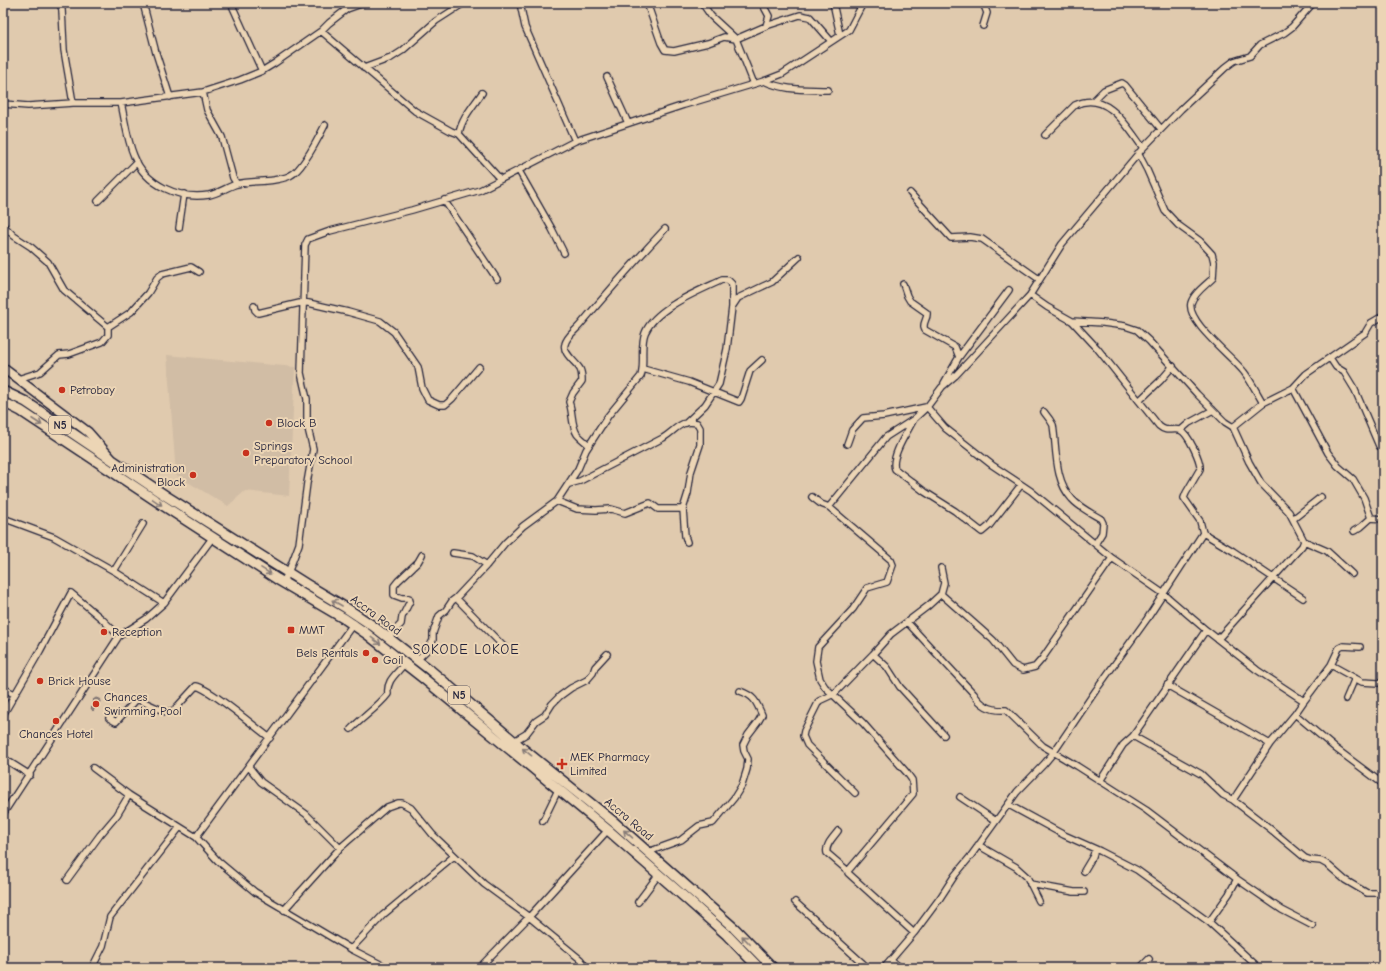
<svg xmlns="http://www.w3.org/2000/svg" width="1386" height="971" viewBox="0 0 1386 971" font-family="'Comic Neue',sans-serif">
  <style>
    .built { fill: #d1bda5 }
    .water { fill: #9a8c83; stroke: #6a6266 }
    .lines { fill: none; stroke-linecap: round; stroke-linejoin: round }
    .minor-casing { stroke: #22223b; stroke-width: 8 }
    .secondary-casing { stroke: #22223b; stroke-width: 11 }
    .primary-casing { stroke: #22223b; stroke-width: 12 }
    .minor { stroke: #ecd5b5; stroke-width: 5.5 }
    .secondary { stroke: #ecd5b5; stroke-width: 8 }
    .primary { stroke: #ecd5b5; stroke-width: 9 }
    .oneway { stroke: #877c78 }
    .poi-dot { fill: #c8321e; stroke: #ecd5b5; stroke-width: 1.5 }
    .labels { text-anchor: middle; stroke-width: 4; stroke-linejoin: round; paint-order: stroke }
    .shield { fill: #ecd5b5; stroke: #5f5860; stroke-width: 1 }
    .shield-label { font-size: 11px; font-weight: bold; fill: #22223b }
    .poi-label { font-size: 12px; fill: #22223b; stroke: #ecd5b5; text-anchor: start }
    .street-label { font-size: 12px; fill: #22223b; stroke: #ecd5b5 }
    .quarter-label { font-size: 14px; letter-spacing: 1px; fill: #22223b; stroke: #ecd5b5 }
  </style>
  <rect width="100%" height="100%" fill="#e0caae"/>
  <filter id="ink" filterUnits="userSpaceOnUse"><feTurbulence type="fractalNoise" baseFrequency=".025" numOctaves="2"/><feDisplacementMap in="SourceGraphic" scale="8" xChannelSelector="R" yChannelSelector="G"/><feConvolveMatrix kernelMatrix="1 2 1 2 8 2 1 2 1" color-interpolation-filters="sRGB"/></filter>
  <g filter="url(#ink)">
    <path class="built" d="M167 355 295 367 289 496 245 491 228 506 176 475Z"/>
    <path class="water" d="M96 698 101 700 93 711 91 708 94 705 93 700Z"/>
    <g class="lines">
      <defs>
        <path id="minor" d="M60 3 62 10 64 50 73 103
          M143 3 156 53 170 97
          M231 3 262 71
          M520 3 525 27 575 141
          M647 3 661 43 665 50 674 51 708 43 724 37 736 39 766 26 800 15 810 17 831 41
          M702 3 711 16 736 39 754 84
          M762 3 769 16 766 26
          M833 3 840 35
          M983 26 987 13 983 3
          M321 31 415 111 451 131 459 134 500 179
          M364 68 391 58 402 51 436 21 464 3
          M607 77 628 123
          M764 81C785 91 806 89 828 90
          M203 92 207 110 222 137 233 178 237 184
          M1093 101 1104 90 1122 83 1125 85 1161 129
          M121 103C125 120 127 140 134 156 145 185 180 200 209 195 219 193 227 187 237 184 249 181 262 182 274 180 279 179 287 178 291 175 302 170 319 137 325 125
          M3 104 28 106 73 103H121L203 92 240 80 262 71 275 63 321 31 329 23 347 9 364 3
          M459 134C461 119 474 105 482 93
          M1045 135 1075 105C1107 90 1127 126 1143 148
          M1138 153 1147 170 1165 211 1178 225 1200 241 1212 254 1214 262 1213 278C1206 285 1194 293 1191 303 1186 322 1233 357 1244 372 1251 381 1257 393 1263 403
          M519 171 552 229 564 253
          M910 193 951 238 970 237 982 239 1039 279
          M444 200 497 279
          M98 201 137 162
          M3 225 14 236 31 247 48 262 64 290 108 327
          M179 228 184 194
          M903 284 907 296 910 301 927 313C928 319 921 324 925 330L955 347 959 357
          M254 306 255 310 258 313 304 302 348 312 380 321 394 332 418 367 422 388 428 400 439 405H445L452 399 479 367
          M1072 321 1103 323 1125 326 1137 330 1149 341 1197 394 1225 422 1233 427 1249 462 1261 483 1289 512 1302 537 1304 541 1302 546 1218 639
          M108 327 131 312 148 293 157 278 162 274 191 267 199 272
          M1330 358 1336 367 1344 372 1355 390 1379 446
          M643 369 689 382 739 402 741 399 750 371 762 360
          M18 379 40 372 59 355 69 354 102 342 108 335V327
          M944 383 959 357 1009 290
          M1293 388 1328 453 1338 466 1353 479 1364 498 1371 518 1383 519
          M1139 401 1161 380 1173 366
          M927 407 945 428 992 465 1031 491 1112 558 1164 594 1206 630 1257 670 1304 701 1295 714 1270 744 1233 800 1223 795 1201 774 1133 736 1123 745 1100 781
          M1044 412 1050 420 1053 425C1057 450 1054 480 1072 499 1080 508 1091 513 1101 519L1103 523 1102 533 1095 544
          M914 419C908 431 890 457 895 469L925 492 955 511 982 532 989 526 1021 485
          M686 423 705 405 719 384 727 349 732 307 738 298 772 282 799 257
          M1233 427 1263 403 1293 388 1306 374 1365 333 1371 323 1383 316
          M1181 430 1189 423 1213 410
          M847 444 852 430 863 418 884 416 926 407
          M589 445C586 442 580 438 577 434 571 425 573 412 569 402L573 393 582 381C582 377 582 373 580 369 576 362 562 353 565 344 567 336 575 331 580 325 608 292 636 260 665 229
          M569 484 580 481 663 438C676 430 681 419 697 423L700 428V445L691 472 688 493 683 509 685 536 687 542
          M812 497 821 504 829 507 891 560 893 565 887 582 867 588 853 609 818 647 816 661 820 679 825 687 863 723 907 773 912 780 913 794 848 871V873L914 933
          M557 501 577 509 596 510 611 509 625 513 650 503 658 509H683
          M829 507 886 437 914 419 927 407 942 387 955 376 970 360 1030 295 1062 244 1143 148 1181 109 1226 67 1234 61 1250 56 1260 45 1284 33 1292 27 1313 3
          M3 518 54 537 114 571 164 603
          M1293 519 1321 497
          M1354 531 1361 527 1371 518
          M1203 533 1233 551 1303 598
          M1304 541 1327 551 1352 574
          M453 553 473 556 487 565
          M114 571 143 524
          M283 582 288 573 299 544 307 483 313 449 307 424V399L301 373 305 245 308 239 330 231 412 210 480 190 575 141 684 105 764 81 782 74 849 30 863 3
          M941 594 993 640 1013 665 1023 670 1035 667 1042 659 1112 558
          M456 598 507 650
          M907 622 974 694C981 706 991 711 1006 710L1043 746 1077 766 1146 810 1237 879 1229 894 1209 922 1259 968
          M387 638 401 624 402 617 410 601 409 598H402L394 595V586L398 581 418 562 422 555
          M873 654 887 667 900 687 944 735
          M417 660 429 648 433 640V633L439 616 446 610 452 601 456 598 486 566 505 543 523 526 557 501 578 469 586 450 608 416 641 376C645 363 640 345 645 333 655 308 699 291 722 280H728L732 284V307
          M1331 665 1362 682 1378 683
          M1167 685 1270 744
          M3 688 14 694
          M1346 699 1355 678
          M1304 701 1331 665 1339 648 1343 646 1360 647
          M1295 714 1335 748 1383 784
          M3 715 40 651 71 593 102 619 119 636
          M109 718 116 722 137 699 166 712 173 711 196 686C211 689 255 727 270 738
          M351 729C363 717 379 706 388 694 386 680 397 674 405 663
          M1133 736 1206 630
          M514 741 526 734 536 721 545 715 552 704 560 696 571 688 587 680 593 673 595 667 607 654
          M3 758 30 775
          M249 767 261 782 306 814 340 848
          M93 768 129 795 196 837 218 861 255 892 351 949 388 968
          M855 793 807 745 803 736 804 731 819 701 834 694 873 654 891 634 928 606 941 594 944 583 941 568
          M960 797 996 821
          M1233 800 1268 827 1305 858 1311 860 1321 861 1328 865 1345 880 1367 893H1380L1383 894
          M1009 805 1064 835 1100 851 1137 870 1209 922
          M3 814 119 636 146 619 164 603 213 537
          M543 821 558 790
          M838 831C833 838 825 845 827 853L848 871
          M196 837 354 623
          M978 845 1016 867 1027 877 1039 901
          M648 852 681 840 699 826 713 823 734 798 742 785 747 769 748 759 744 751 743 745 748 735 758 722 762 715C756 701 754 696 740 691
          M1084 871 1093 856 1095 849
          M1237 879 1282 910 1313 926
          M67 880 100 835 117 815 129 795
          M1030 884 1074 892H1084
          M638 902 659 874
          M795 902 868 968
          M284 910 340 848 387 807 398 803H402L411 808 433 835 484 884 529 917 580 959 587 968
          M351 949 383 915 454 856
          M890 960 900 968
          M92 968 103 946 110 917 180 827
          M479 968 529 917 608 830
          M884 968 914 933 940 898 955 875 970 857 1017 792 1044 764 1054 752 1096 690 1147 619 1203 533 1200 521 1184 498 1186 493 1200 469C1201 461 1188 433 1180 430 1171 428 1167 433 1159 426L1097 348 1072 321 1047 307 1030 295
          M1140 968 1149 959"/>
        <path id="secondary" d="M3 368 88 432 111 458"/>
        <path id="primary" d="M3 391 26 402 166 496 306 584 346 608 373 626 430 670 523 749 615 823 734 928 773 968
          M3 402 21 411 161 504 277 579 345 619 367 634 423 678 608 830 689 901 727 935 759 968"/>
      </defs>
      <use href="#minor" class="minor-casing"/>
      <use href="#secondary" class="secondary-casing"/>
      <use href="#primary" class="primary-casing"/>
      <use href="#minor" class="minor"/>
      <use href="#secondary" class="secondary"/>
      <use href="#primary" class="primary"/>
    </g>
    <defs><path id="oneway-shaft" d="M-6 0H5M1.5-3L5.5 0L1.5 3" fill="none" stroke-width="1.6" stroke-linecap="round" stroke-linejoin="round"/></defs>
    <g class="oneway">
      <use href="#oneway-shaft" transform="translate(37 422) rotate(33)"/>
      <use href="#oneway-shaft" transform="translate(157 502) rotate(34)"/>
      <use href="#oneway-shaft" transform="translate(266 571) rotate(32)"/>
      <use href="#oneway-shaft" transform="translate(337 603) rotate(-150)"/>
      <use href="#oneway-shaft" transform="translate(376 641) rotate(37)"/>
      <use href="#oneway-shaft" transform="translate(527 752) rotate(-141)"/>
      <use href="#oneway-shaft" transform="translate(628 834) rotate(-139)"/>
      <use href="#oneway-shaft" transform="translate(746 940) rotate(-134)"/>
    </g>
  </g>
  <g class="poi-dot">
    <circle cx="62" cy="390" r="4"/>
    <circle cx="269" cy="423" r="4"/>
    <circle cx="246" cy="453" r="4"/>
    <circle cx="193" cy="475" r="4"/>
    <rect x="287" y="626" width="8" height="8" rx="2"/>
    <circle cx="104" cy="632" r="4"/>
    <circle cx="366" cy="653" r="4"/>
    <circle cx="375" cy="660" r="4"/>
    <circle cx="40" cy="681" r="4"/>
    <circle cx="96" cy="704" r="4"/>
    <circle cx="56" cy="721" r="4"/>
    <path d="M560 758h4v4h4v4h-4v4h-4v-4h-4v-4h4z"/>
  </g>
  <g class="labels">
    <g class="shield">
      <rect x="49" y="416" width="22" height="18" rx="3"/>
      <rect x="448" y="686" width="22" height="18" rx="3"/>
    </g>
    <g class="shield-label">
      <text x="60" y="429">N5</text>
      <text x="459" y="699">N5</text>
    </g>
    <g class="poi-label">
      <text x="70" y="394">Petrobay</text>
      <text x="277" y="427">Block B</text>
      <text x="254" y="450">Springs<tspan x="254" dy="14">Preparatory School</tspan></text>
      <text x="185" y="472" text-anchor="end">Administration<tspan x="185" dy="14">Block</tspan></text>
      <text x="299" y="634">MMT</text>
      <text x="112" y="636">Reception</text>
      <text x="358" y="657" text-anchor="end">Bels Rentals</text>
      <text x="383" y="664">Goil</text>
      <text x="48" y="685">Brick House</text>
      <text x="104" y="701">Chances<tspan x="104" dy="14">Swimming Pool</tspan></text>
      <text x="56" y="738" text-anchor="middle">Chances Hotel</text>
      <text x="570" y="761">MEK Pharmacy<tspan x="570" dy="14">Limited</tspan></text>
    </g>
    <g class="street-label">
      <text transform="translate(376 615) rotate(36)" y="4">Accra Road</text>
      <text transform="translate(629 819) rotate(40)" y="4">Accra Road</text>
    </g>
    <g class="quarter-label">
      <text x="466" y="654">SOKODE LOKOE</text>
    </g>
  </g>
  <rect width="1386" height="971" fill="none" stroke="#ecd5b5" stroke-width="16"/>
  <rect x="8" y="8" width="1370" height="955" fill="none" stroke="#22223b" stroke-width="1.5" filter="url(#ink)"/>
</svg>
